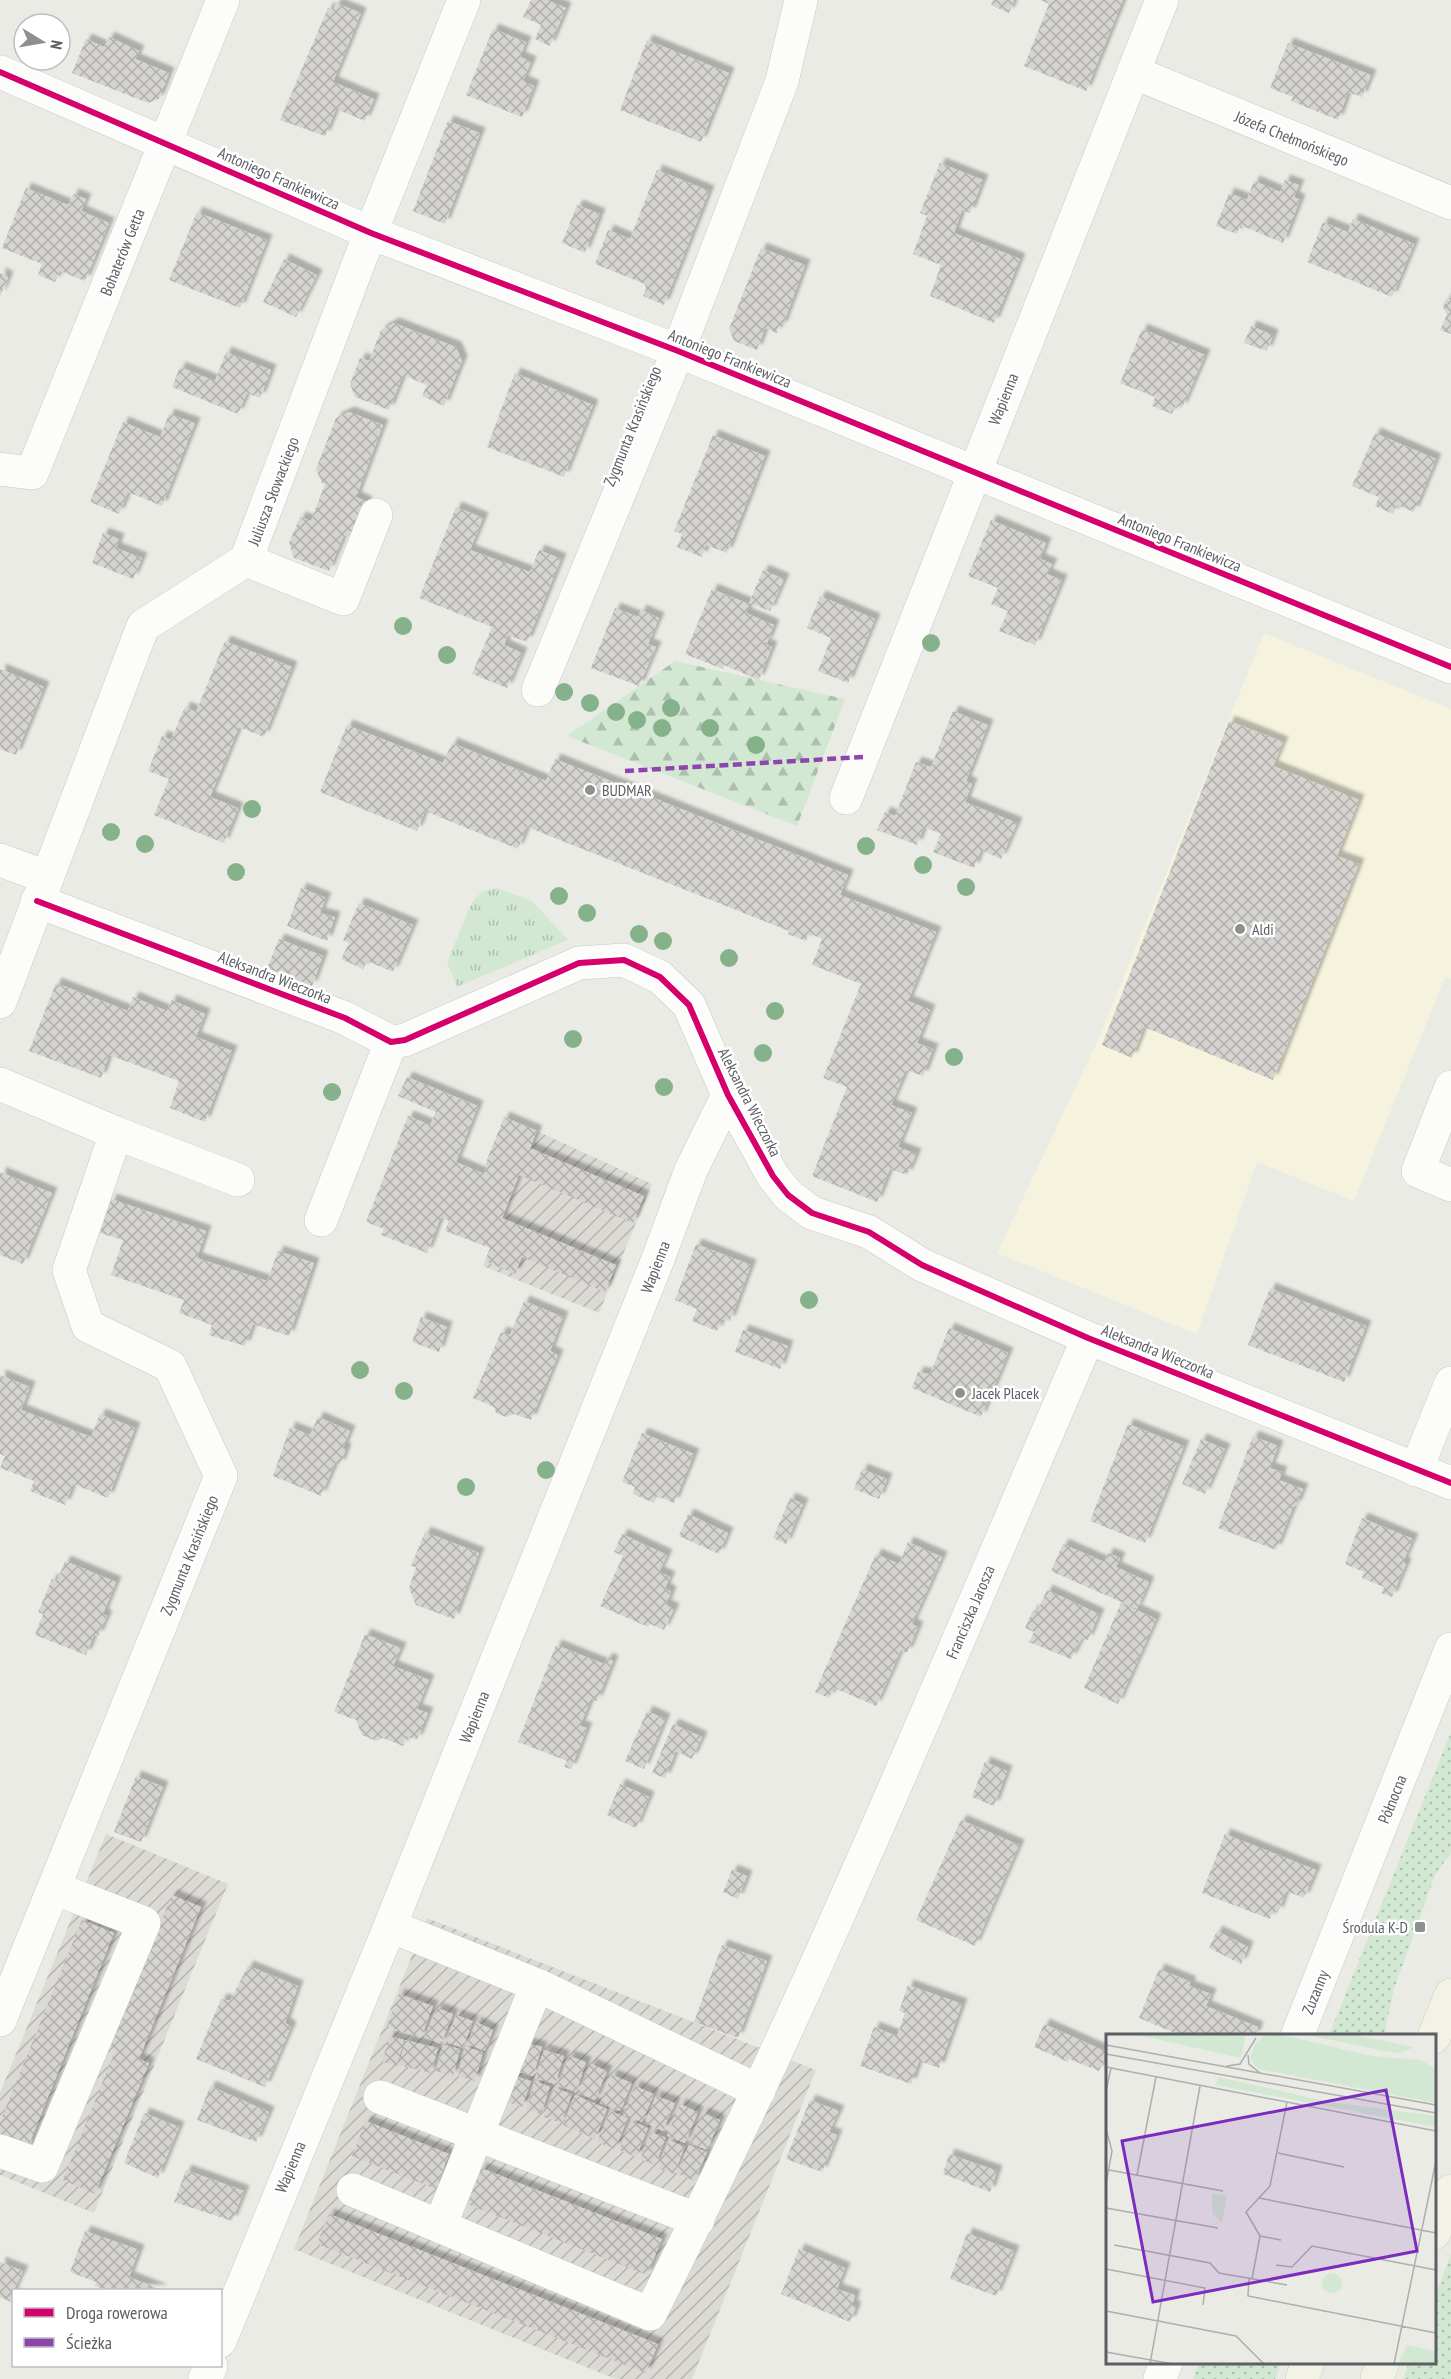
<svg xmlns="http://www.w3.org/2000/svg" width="1451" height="2379" viewBox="0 0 1451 2379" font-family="'PT Sans Narrow',sans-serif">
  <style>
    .commercial { fill: #f5f3dd }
    .industrial { fill: url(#industrial-furrows) }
    .grass { fill: url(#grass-dots) }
    .forest { fill: url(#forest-firs) }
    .park { fill: url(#park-tufts) }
    .building { fill: url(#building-cross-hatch); filter: url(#shadow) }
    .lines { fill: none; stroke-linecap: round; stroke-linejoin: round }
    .minor-casing { stroke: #c8c9c7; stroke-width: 34 }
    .major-casing { stroke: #d3ceb2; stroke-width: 34 }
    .minor { stroke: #fcfcfb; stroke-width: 33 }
    .major { stroke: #f2f2e7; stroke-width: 33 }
    .quiet { stroke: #8e44ad; stroke-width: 4.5; stroke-dasharray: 9 4.5; stroke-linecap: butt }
    .cycleway-casing { stroke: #fff; stroke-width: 10 }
    .cycleway { stroke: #d6006c; stroke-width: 6 }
    .tree { fill: #85b28a }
    .poi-dot { fill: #8d8f91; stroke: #fff; stroke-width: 2 }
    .labels { text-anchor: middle; stroke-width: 5; stroke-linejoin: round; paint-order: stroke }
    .street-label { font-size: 16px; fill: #5b5e64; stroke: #fff }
    .poi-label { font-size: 16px; fill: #5b5e64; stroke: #fff; text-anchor: start }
    .inset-road { fill: none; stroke: #adafad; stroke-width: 1.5 }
    .view { fill: #7b2cbf; fill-opacity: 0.15; stroke: #7b2cbf; stroke-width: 3 }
    .inset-edge { fill: none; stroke: #5b5e64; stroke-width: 3 }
  </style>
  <defs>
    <pattern id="industrial-furrows" width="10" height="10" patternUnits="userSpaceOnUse" patternTransform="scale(1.5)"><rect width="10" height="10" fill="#dbdad5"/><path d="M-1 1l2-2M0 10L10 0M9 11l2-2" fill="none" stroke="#b5b4b0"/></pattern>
    <pattern id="grass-dots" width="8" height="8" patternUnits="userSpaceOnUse" patternTransform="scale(1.5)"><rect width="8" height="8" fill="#d2e8d2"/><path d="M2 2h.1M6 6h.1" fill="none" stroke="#adbfae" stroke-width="1.8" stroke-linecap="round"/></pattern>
    <pattern id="forest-firs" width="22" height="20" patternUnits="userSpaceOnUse" patternTransform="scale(1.5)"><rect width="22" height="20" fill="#d2e8d2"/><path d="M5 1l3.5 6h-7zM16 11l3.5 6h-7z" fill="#adbfae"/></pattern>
    <pattern id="park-tufts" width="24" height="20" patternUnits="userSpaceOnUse" patternTransform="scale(1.5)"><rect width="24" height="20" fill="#d2e8d2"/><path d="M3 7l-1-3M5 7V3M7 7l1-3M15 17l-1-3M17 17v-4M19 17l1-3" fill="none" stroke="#adbfae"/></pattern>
    <pattern id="building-cross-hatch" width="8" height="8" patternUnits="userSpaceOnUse" patternTransform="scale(1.5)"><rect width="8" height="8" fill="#d5d4d0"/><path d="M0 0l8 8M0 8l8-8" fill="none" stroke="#b0afac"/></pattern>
    <filter id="shadow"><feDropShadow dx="5.5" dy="-5.5" stdDeviation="1.5" flood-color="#0004"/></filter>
  </defs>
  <rect width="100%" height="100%" fill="#ebebe5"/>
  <path class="commercial" d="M1264 633 1451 709V979L1445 977 1354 1201 1257 1162 1197 1334 997 1253 1098 1040Z"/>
  <path class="industrial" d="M537 1131 652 1184 599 1313 483 1266Z
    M106 1834 228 1884 94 2213 0 2175V2093Z
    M427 1918 816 2070 692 2379H616L294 2249Z"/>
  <path class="grass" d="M1451 1732V1853L1435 1875 1394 1989 1384 2035H1329Z
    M1451 2254V2379H1403L1409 2363 1434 2362 1435 2297Z
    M1199 2363V2362L1281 2363 1275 2379H1193Z"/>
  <path class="forest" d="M675 661 845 699 797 826 567 736Z"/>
  <path class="park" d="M497 888 532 901 568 940 457 987 447 962 471 904 482 891Z"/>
  <path class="building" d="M531 0H547L566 8 550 46 535 39 541 25 523 17Z
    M993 0H1014L1009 13 991 5Z
    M1041 0H1123L1086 91 1024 66 1049 4Z
    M336 3 361 13 333 82 374 99 365 121 336 109 325 136 280 120 328 8 333 10Z
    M493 29 526 42 520 57 531 62 523 81 534 86 522 117 466 95Z
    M109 37 139 51 135 59 169 73 159 99 148 103 72 73 86 39 104 47Z
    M647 40 729 73 701 142 620 110Z
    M1288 43 1371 75 1362 97 1348 92 1338 120 1291 101 1293 97 1270 88Z
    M448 121 480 133 445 224 413 211Z
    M940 163 983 180 970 213 962 210 954 233 1020 259 994 323 930 296 941 265 913 254 927 216 920 213Z
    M657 170 709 191 664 305 643 296 646 289 645 284 595 264 608 230 630 239Z
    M1285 180 1299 185 1294 197 1300 200 1283 243 1240 225 1237 234 1216 226 1229 193 1247 200 1254 181 1280 192Z
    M26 188 68 205 73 194 86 199 81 211 109 223 85 281 60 271 55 282 38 275 42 264 2 248Z
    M577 205 600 214 585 253 562 243Z
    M197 212 267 240 240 308 169 280Z
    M1353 219 1414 244 1392 297 1307 262 1323 222 1348 232Z
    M761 248 805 265 782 327 779 326 777 333 765 328 757 350 734 341 729 329Z
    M284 259 317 275 296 317 263 302Z
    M0 273 8 277 0 297Z
    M1451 297V334L1440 330 1447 315 1443 307 1446 299Z
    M394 323 456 347 462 361 444 406 422 396 427 385 403 375 389 410 355 397 350 384 360 358 369 361 381 330Z
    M1251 326 1273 335 1267 351 1244 343Z
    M1142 329 1205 355 1182 408 1176 405 1172 414 1152 406 1155 397 1120 383Z
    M226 352 271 370 260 398 247 393 238 414 172 387 180 367 215 381Z
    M515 373 593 405 564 477 487 447Z
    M349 412 383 425 356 497 367 502 353 538 344 535 329 571 294 558 289 543 300 517 311 521 325 484 322 483 316 469 336 418Z
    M169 414 195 423 162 506 128 492 119 514 90 502 123 422 160 437Z
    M1375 433 1436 459 1414 512 1397 505 1393 514 1375 506 1379 497 1352 486Z
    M713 435 765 456 727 553 706 545 702 557 677 547 682 534 674 531Z
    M456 507 483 518 470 550 530 572 539 550 561 559 527 642 508 635 504 645 522 653 507 688 472 674 492 627 419 598Z
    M991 520 1046 543 1040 559 1052 564 1047 574 1062 580 1035 645 999 631 1008 611 991 604 998 588 968 576Z
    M103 533 119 539 116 548 142 558 133 579 92 563Z
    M763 570 784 579 770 611 749 603Z
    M712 589 749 604 746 613 774 625 767 643 738 631 772 647 759 680 724 665 723 669 685 654Z
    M820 596 875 619 848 683 818 671 831 638 807 628Z
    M615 608 638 617 641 610 659 618 648 644 656 647 639 686 591 668Z
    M225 641 292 667 264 737 239 727 210 797 238 808 224 843 154 815 169 779 148 771 162 736 171 740 185 707 196 712Z
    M0 669 44 687 16 755 0 749Z
    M953 711 988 725 966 781 972 784 965 802 1017 823 1001 859 981 850 974 868 933 852 941 834 924 827 917 845 877 830 885 812 895 816 916 762 931 767Z
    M1229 721 1283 742 1273 766 1359 800 1337 856 1359 864 1273 1080 1144 1027 1132 1058 1102 1045Z
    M347 725 443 763 452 743 546 781 555 759 848 875 840 895 936 932 908 1001 930 1010 917 1043 933 1049 923 1076 906 1070 891 1105 912 1113 898 1147 916 1154 907 1175 890 1169 877 1202 812 1176 847 1087 823 1078 861 984 812 965 822 939 809 933 806 941 788 934 789 931 527 827 518 849 425 811 417 831 320 792Z
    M301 888 326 898 320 913 335 917 327 941 287 926Z
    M359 903 413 925 393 972 367 961 363 969 341 959 349 943 343 940Z
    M279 939 323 956 312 986 267 968Z
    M56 983 128 1011 133 997 167 1011 171 1000 205 1014 196 1037 232 1051 205 1122 170 1108 179 1081 109 1055 101 1078 29 1051Z
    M407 1077 478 1106 456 1162 484 1174 487 1166 485 1165 504 1117 537 1131 530 1148 644 1196 633 1223 519 1175 502 1218 616 1265 605 1292 522 1257 515 1274 485 1261 490 1248 445 1231 449 1221 441 1217 427 1253 381 1235 384 1229 366 1222 408 1116 430 1125 436 1112 398 1096Z
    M0 1172 52 1193 23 1264 0 1255Z
    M111 1199 206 1231 197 1258 267 1281 278 1251 314 1263 289 1336 253 1324 245 1346 209 1335 212 1325 179 1313 184 1300 111 1275 123 1240 100 1233Z
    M696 1244 751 1265 730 1321 722 1319 717 1331 692 1321 697 1309 675 1300Z
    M1270 1288 1366 1326 1344 1382 1248 1345Z
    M524 1301 563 1317 550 1351 558 1355 531 1420 514 1414 506 1417 496 1413 494 1407 473 1398 501 1332 510 1335Z
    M421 1317 447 1327 439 1352 412 1342Z
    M949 1328 1008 1353 981 1417 912 1388 918 1372 930 1374Z
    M743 1330 788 1346 780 1369 735 1352Z
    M0 1375 30 1387 21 1410 91 1437 100 1414 135 1428 108 1498 73 1484 65 1505 30 1491 34 1481 0 1468 5 1456 0 1454Z
    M318 1417 350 1431 343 1448 346 1449 340 1465 335 1463 321 1496 273 1476 290 1427 310 1435Z
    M1128 1424 1184 1446 1145 1543 1090 1521Z
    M642 1433 694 1454 674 1503 657 1496 654 1503 633 1494 635 1487 622 1482Z
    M1253 1436 1278 1446 1270 1468 1282 1472 1279 1480 1303 1489 1296 1506 1294 1505 1276 1550 1218 1528Z
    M1201 1439 1225 1449 1205 1494 1182 1484Z
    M862 1469 887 1479 879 1499 854 1489Z
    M790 1498 803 1504 786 1544 773 1538Z
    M688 1514 728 1533 719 1554 679 1536Z
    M1362 1518 1413 1539 1403 1562 1406 1564 1392 1597 1381 1593 1384 1587 1362 1578 1364 1572 1345 1564Z
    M425 1532 479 1553 454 1619 416 1605 409 1588 416 1567 411 1566Z
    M622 1534 667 1555 659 1572 670 1577 665 1588 671 1592 666 1605 674 1609 664 1630 650 1624 648 1627 600 1606 623 1556 614 1552Z
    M908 1542 942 1557 912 1624 918 1627 907 1653 901 1650 876 1706 834 1688 829 1698 815 1692 876 1554 899 1564Z
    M1063 1544 1104 1562 1108 1553 1120 1558 1116 1567 1149 1582 1137 1609 1051 1571Z
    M65 1561 116 1582 103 1614 107 1616 98 1636 94 1635 86 1655 35 1635 43 1614 38 1612 52 1579 57 1581Z
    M1047 1590 1099 1614 1088 1640 1082 1638 1071 1659 1029 1642 1034 1632 1025 1628 1033 1610 1037 1612Z
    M1121 1603 1156 1619 1118 1704 1084 1688Z
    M365 1634 401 1648 393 1666 429 1680 417 1709 428 1713 417 1740 406 1736 403 1746 383 1738 376 1741 362 1735 356 1720 334 1712Z
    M556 1645 604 1664 607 1658 613 1661 597 1701 591 1699 580 1726 587 1728 571 1769 564 1767 567 1761 518 1742Z
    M647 1711 665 1719 644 1769 625 1761Z
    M673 1724 702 1737 692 1759 676 1751 665 1778 652 1773Z
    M985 1762 1007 1771 994 1806 972 1797Z
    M136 1776 163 1787 141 1842 114 1832Z
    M620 1784 649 1797 636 1828 607 1815Z
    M961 1820 1019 1845 975 1946 916 1920Z
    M1225 1834 1316 1870 1304 1898 1286 1891 1278 1913 1273 1910 1270 1919 1202 1893Z
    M732 1870 747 1876 738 1899 723 1892Z
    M172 1895 201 1907 139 2059 149 2063 95 2194 63 2180 116 2049 109 2047Z
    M82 1920 114 1933 28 2147 0 2136V2122Z
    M1217 1931 1248 1947 1241 1964 1209 1948Z
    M722 1945 767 1961 738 2038 694 2022Z
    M248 1966 298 1986 285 2023 291 2027 265 2087 196 2059 221 1999 230 2001Z
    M1159 1969 1191 1982 1189 1986 1211 1994 1206 2006 1258 2027 1255 2036H1182L1139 2018Z
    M908 1985 962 2004 939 2068 919 2061 911 2084 860 2066 874 2027 897 2036 905 2013 899 2011Z
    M399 1994 433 2006 421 2038 387 2026Z
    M437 2008 453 2014 441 2044 425 2037Z
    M456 2015 473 2021 463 2048 446 2042Z
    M476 2022 493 2030 485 2051 467 2044Z
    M1044 2024 1107 2052 1099 2071 1069 2059 1068 2062 1034 2047Z
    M389 2036 404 2040 397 2066 382 2062Z
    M405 2040 438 2048 431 2073 399 2065Z
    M526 2043 542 2047 533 2076 517 2071Z
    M443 2045 460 2049 453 2076 436 2071Z
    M465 2047 483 2052 475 2081 458 2076Z
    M544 2050 564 2056 555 2084 535 2078Z
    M569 2056 586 2062 576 2092 558 2086Z
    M591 2064 607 2071 595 2100 578 2093Z
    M612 2075 632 2083 620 2111 600 2103Z
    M514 2076 531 2081 522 2107 506 2101Z
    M535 2081 550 2087 541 2114 526 2109Z
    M210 2086 269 2112 256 2142 197 2120Z
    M635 2086 654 2094 642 2122 623 2115Z
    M555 2088 572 2094 561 2123 544 2117Z
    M575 2095 607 2109 595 2139 563 2125Z
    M656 2096 675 2103 663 2131 645 2123Z
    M810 2100 839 2111 829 2132 837 2135 822 2172 786 2159Z
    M680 2104 698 2112 685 2143 667 2136Z
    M610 2111 628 2118 615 2149 597 2142Z
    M144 2113 179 2127 158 2178 124 2163Z
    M703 2113 720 2120 707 2150 690 2143Z
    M366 2121 449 2154 436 2189 352 2156Z
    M632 2121 648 2128 636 2157 619 2150Z
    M651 2132 666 2138 655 2165 640 2159Z
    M669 2140 685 2147 674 2174 657 2168Z
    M689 2145 707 2152 695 2181 676 2173Z
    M949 2154 997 2171 990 2192 943 2174Z
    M481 2168 662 2239 647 2275 467 2204Z
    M186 2170 244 2191 232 2221 174 2202Z
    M329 2214 658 2344 646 2373 317 2244Z
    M85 2231 139 2250 129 2277 162 2290H106L95 2286 96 2282 70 2272Z
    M967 2233 1014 2251 996 2296 950 2279Z
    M799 2249 845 2268 837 2289 855 2295 852 2306 856 2307 850 2322 781 2294Z
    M0 2262 23 2271 14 2290 11 2302 0 2297Z"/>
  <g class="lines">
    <defs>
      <path id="minor" d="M0 72 371 233 678 351 1451 667
        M1133 72 1451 203
        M0 469 32 473 223 0
        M246 560 343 599 376 515
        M538 690 678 351 782 81 801 0
        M846 798 1162 0
        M0 860 46 877
        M37 901 345 1018 391 1042 405 1040 579 963 624 960 660 977 689 1005 728 1095 773 1176 788 1195 812 1213 869 1232 922 1265 1088 1338 1451 1483
        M0 1002 143 626 246 560 359 262 464 0
        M0 1084 116 1133 238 1180
        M1451 1087 1418 1171 1451 1185
        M321 1220 391 1042
        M1416 1470 1451 1383
        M390 1926 537 1985 759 2091
        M0 2020 221 1476 170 1366 88 1326 69 1270 116 1133
        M1297 2036 1451 1649
        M380 2097 698 2220
        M0 2151 42 2166 144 1923 54 1888
        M353 2190 650 2314C811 1995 947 1665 1088 1338
        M440 2226 537 1985
        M220 2341 390 1926 658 1259 691 1170 728 1095
        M205 2379 211 2366
        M1160 2379 1166 2362"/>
      <path id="major" d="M1434 2037 1451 1995
        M1434 2233 1451 2191
        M1302 2379 1308 2362
        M1377 2379 1383 2362"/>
    </defs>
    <use href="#minor" class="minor-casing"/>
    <use href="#major" class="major-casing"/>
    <use href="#minor" class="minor"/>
    <use href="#major" class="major"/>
    <path class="quiet" d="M625 771 863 757"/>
    <defs>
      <path id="cycleway" d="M0 72 371 233 678 351 1451 667
        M37 901 345 1018 391 1042 405 1040 579 963 624 960 660 977 689 1005 728 1095 773 1176 788 1195 812 1213 869 1232 922 1265 1088 1338 1451 1483"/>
    </defs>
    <use href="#cycleway" class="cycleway-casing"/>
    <use href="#cycleway" class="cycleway"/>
  </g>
  <g class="tree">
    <circle cx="403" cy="626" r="9"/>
    <circle cx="931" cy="643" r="9"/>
    <circle cx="447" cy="655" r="9"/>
    <circle cx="564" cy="692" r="9"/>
    <circle cx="590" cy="703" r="9"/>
    <circle cx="671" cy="708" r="9"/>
    <circle cx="616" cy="712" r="9"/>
    <circle cx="637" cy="720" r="9"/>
    <circle cx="662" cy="728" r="9"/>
    <circle cx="710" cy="728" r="9"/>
    <circle cx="756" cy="745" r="9"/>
    <circle cx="252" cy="809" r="9"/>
    <circle cx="111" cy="832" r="9"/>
    <circle cx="145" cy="844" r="9"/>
    <circle cx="866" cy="846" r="9"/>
    <circle cx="923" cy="865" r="9"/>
    <circle cx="236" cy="872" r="9"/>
    <circle cx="966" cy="887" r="9"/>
    <circle cx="559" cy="896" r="9"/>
    <circle cx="587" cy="913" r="9"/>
    <circle cx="639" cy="934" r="9"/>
    <circle cx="663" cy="941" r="9"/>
    <circle cx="729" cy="958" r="9"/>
    <circle cx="775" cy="1011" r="9"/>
    <circle cx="573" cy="1039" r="9"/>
    <circle cx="763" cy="1053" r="9"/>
    <circle cx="954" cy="1057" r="9"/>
    <circle cx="664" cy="1087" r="9"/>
    <circle cx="332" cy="1092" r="9"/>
    <circle cx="809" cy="1300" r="9"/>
    <circle cx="360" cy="1370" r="9"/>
    <circle cx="404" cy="1391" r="9"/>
    <circle cx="546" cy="1470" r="9"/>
    <circle cx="466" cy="1487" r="9"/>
  </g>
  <g class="poi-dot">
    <circle cx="590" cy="790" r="6"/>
    <circle cx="1240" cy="929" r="6"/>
    <circle cx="960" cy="1393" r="6"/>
    <rect x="1414" y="1921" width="12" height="12" rx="3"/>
  </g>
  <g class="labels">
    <g class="street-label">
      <text transform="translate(1292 138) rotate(22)" y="6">Józefa Chełmońskiego</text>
      <text transform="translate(279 178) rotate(24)" y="6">Antoniego Frankiewicza</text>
      <text transform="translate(122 252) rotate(-68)" y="6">Bohaterów Getta</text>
      <text transform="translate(730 358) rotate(22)" y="6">Antoniego Frankiewicza</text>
      <text transform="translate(1003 399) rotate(-68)" y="6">Wapienna</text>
      <text transform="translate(632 426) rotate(-68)" y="6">Zygmunta Krasińskiego</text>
      <text transform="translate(273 491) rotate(-69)" y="6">Juliusza Słowackiego</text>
      <text transform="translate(1180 542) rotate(22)" y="6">Antoniego Frankiewicza</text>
      <text transform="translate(275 977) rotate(21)" y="6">Aleksandra Wieczorka</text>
      <text transform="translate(750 1102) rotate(63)" y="6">Aleksandra Wieczorka</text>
      <text transform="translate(655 1267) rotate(-69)" y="6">Wapienna</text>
      <text transform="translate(1158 1351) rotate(22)" y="6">Aleksandra Wieczorka</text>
      <text transform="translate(189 1555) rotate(-68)" y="6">Zygmunta Krasińskiego</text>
      <text transform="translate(970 1612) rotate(-67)" y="6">Franciszka Jarosza</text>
      <text transform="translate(474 1717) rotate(-68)" y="6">Wapienna</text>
      <text transform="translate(1392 1799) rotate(-68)" y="6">Północna</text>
      <text transform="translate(1315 1992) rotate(-68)" y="6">Zuzanny</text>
      <text transform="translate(290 2167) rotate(-67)" y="6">Wapienna</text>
    </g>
    <g class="poi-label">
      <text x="602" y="796">BUDMAR</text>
      <text x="1252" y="935">Aldi</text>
      <text x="972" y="1399">Jacek Placek</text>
      <text x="1408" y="1933" text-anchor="end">Środula K-D</text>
    </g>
  </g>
  <g transform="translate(1106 2034)">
    <rect width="330" height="330" fill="#ebebe5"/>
    <path d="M172 0 266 22 315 26 330 35V69L152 35 144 24 150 8 162 0ZM198 0H243L308 13 294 19 278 17ZM112 43 224 68 330 82V93L110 51ZM301 311 330 317V330H292Z" fill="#d2e8d2"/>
    <path d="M106 159 121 162 116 189 106 179Z" fill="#d2e8d2"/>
    <path d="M216 249a10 10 0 1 1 20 0a10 10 0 1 1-20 0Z" fill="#d2e8d2"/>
    <path d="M28 0H140L135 24Z" fill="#d2e8d2"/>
    <path class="inset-road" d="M0 11 330 71M0 20 330 79M142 21 143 30 154 39M121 32 134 30 150 4M0 33 330 97M0 57 5 34M0 95 6 117 0 150M172 119 238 133M3 136 117 157M31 141 50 43M153 164 330 199M0 174 112 194M154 202 175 206M8 211 104 229 113 239 181 251M170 231 186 233 206 212 330 236M0 235 99 254 97 271M143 244 142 262 330 299M146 245 154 202 140 178 164 152 181 68M0 277 130 302 158 330M0 318 67 330M44 330 94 52M288 330 330 127"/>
    <path class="view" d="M280 56 311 217 47 268 16 107Z"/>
    <rect width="330" height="330" class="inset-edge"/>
  </g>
  <rect x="12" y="2289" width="210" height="78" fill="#ffffff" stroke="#bdbfc1" stroke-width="1.5"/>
  <rect x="24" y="2308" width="30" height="9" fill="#d6006c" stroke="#bdbfc1" stroke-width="1.5"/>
  <text x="66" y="2319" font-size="18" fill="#5b5e64">Droga rowerowa</text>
  <rect x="24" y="2338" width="30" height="9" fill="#8e44ad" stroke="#bdbfc1" stroke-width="1.5"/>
  <text x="66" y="2349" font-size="18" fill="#5b5e64">Ścieżka</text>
  <g transform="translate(42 42) rotate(101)"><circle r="28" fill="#ffffff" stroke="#bdbfc1" stroke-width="1.5"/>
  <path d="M0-4.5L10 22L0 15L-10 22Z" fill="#8d8f91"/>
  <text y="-9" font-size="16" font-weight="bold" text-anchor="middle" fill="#5b5e64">N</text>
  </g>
</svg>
